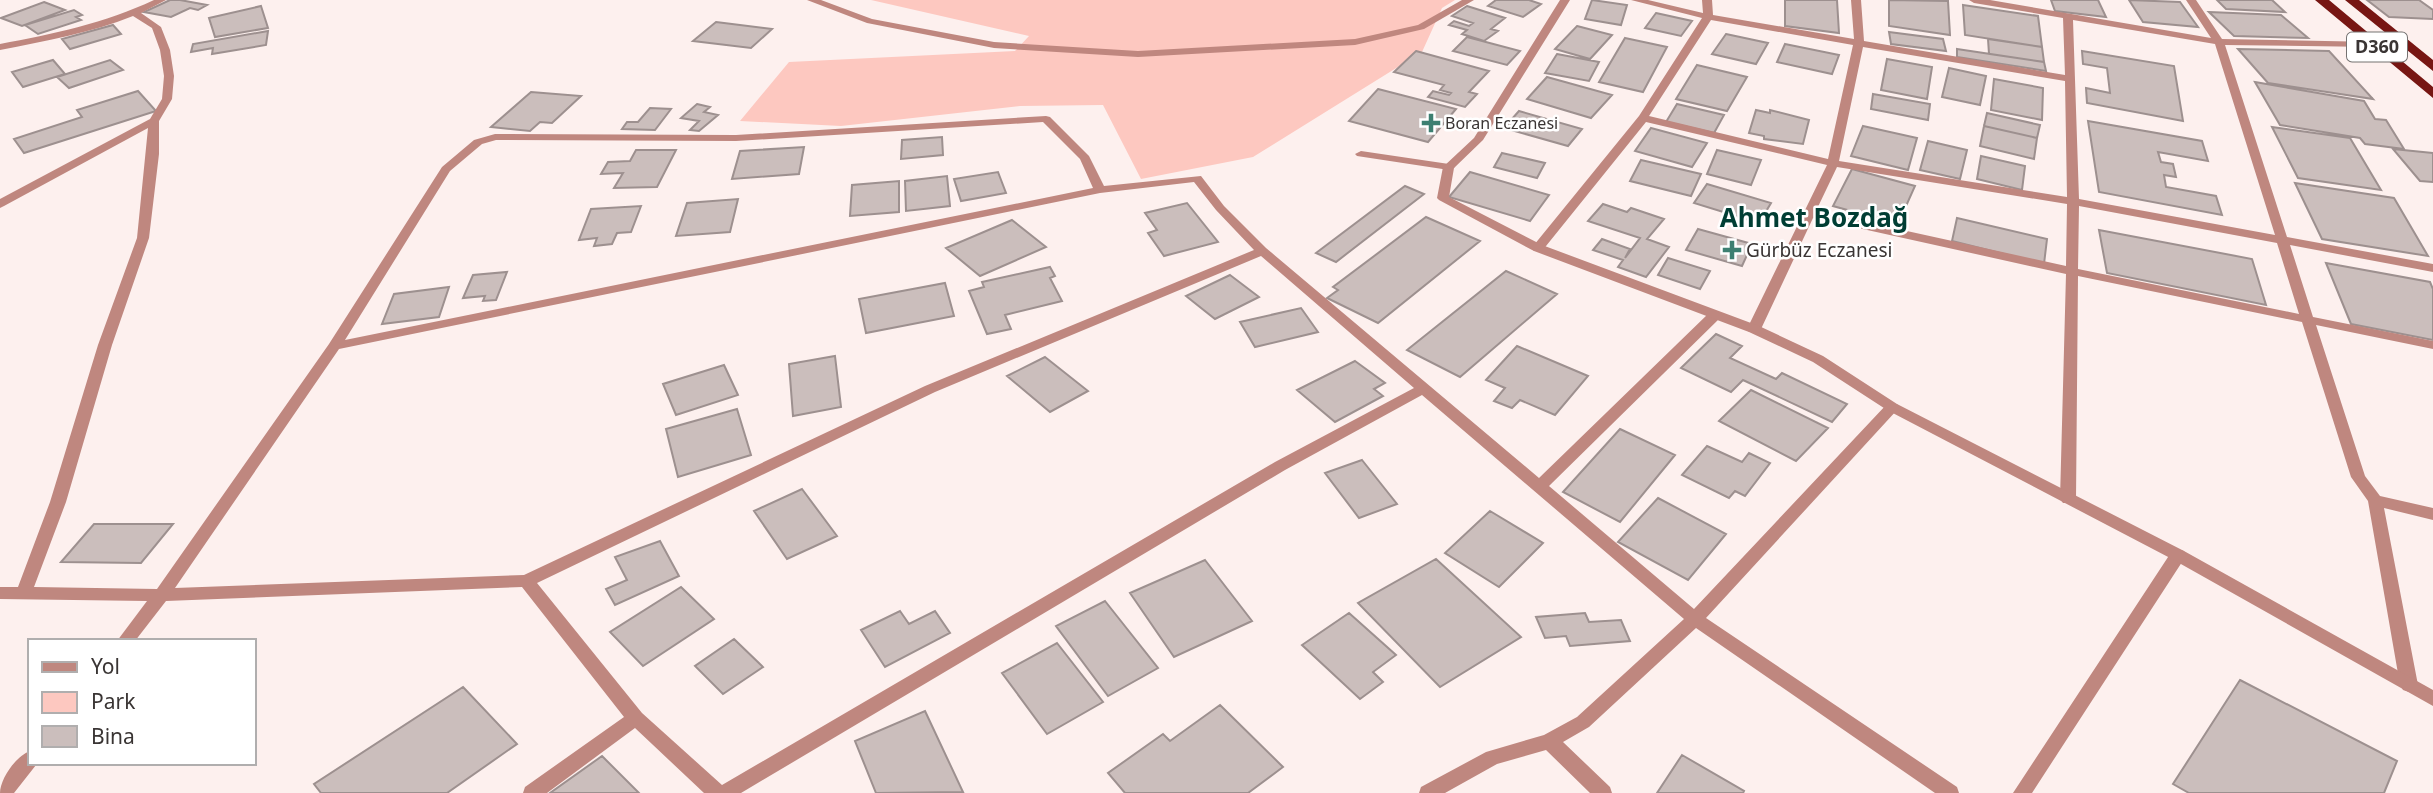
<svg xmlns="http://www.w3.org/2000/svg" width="2433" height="793" viewBox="0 0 2433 793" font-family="'Noto Sans',sans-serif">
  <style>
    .green { fill: #fdc8c0 }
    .building { fill: #cbbebc; stroke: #9d908f; stroke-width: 2 }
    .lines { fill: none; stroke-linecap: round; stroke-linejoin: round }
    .minor { fill: #bf877f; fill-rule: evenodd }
    .tertiary { fill: #bf877f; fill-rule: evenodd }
    .trunk { fill: #771613; fill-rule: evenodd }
    .poi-dot { fill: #3c7f71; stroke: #fff; stroke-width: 2.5 }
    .labels { text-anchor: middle; stroke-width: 5; stroke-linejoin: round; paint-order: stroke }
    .far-poi-label { font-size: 16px; fill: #3a3534; stroke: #fff; text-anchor: start }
    .shield { fill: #fff; stroke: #757271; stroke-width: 2 }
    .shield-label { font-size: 18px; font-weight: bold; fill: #3a3534 }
    .poi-label { font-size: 19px; fill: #3a3534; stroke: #fff; text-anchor: start }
    .district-label { font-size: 26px; font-weight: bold; fill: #003e34; stroke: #fff }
  </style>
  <rect width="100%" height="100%" fill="#fdf0ee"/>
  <path class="green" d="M871 0H1455L1442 8 1422 52 1253 157 1141 179 1103 105 1020 106 841 126 740 121 789 62 1015 51 1029 36Z"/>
  <path class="building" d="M170 0H180L207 5 198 10 190 8 171 17 144 12Z
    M1496 0H1529L1541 4 1523 17 1488 6Z
    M1592 0 1627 5 1621 25 1585 19Z
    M1785 0H1837L1839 33 1785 26Z
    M1889 0 1948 1 1950 35 1889 26Z
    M2051 0H2098L2106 17 2055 11Z
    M2129 0 2180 2 2198 27 2143 22Z
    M2217 0H2272L2285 12 2226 9Z
    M2367 0H2419L2433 10V19L2389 17Z
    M44 2 65 10 22 26 1 18Z
    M1963 5 2038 16 2042 47 1965 35Z
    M261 6 268 28 215 37 209 18Z
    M1467 6 1505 18 1491 29 1498 31 1484 41 1462 34 1467 30 1449 25 1454 21 1469 26 1473 23 1452 16Z
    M74 10 82 15 76 17 81 20 38 34 25 25Z
    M2209 12 2281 15 2308 38 2234 36Z
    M1656 13 1692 21 1681 36 1645 28Z
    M716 22 772 29 751 48 693 41Z
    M113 25 121 34 70 49 62 39Z
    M1577 26 1612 35 1590 59 1555 49Z
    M268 31 266 45 212 54 213 48 191 52 193 44Z
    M1889 32 1943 39 1946 51 1891 44Z
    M1726 34 1768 43 1756 64 1712 54Z
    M1467 37 1520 51 1507 65 1453 51Z
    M1625 38 1667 47 1643 92 1599 82Z
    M1988 39 2042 47 2044 62 1989 54Z
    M1785 44 1839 55 1832 74 1777 62Z
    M1957 49 2044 62 2046 71 1957 57Z
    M2238 49 2329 51 2373 99 2268 83Z
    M1416 51 1489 71 1469 92 1477 94 1465 107 1428 97 1433 91 1449 95 1451 93 1440 90 1444 85 1394 72Z
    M2082 51 2174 66 2183 121 2087 103 2086 88 2110 93 2107 68 2083 64Z
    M1557 54 1599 62 1589 81 1545 73Z
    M1887 59 1932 67 1927 99 1881 90Z
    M53 60 65 74 23 87 12 72Z
    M110 60 123 70 69 88 57 77Z
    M1697 65 1747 77 1727 111 1676 99Z
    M1949 68 1986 76 1980 105 1942 97Z
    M1547 77 1612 95 1591 118 1527 99Z
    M1994 79 2043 88 2042 120 1991 110Z
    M2255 82 2364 101 2375 119 2386 120 2404 149 2365 144 2360 138 2280 125Z
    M1378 89 1456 109 1428 142 1349 121Z
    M138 91 156 111 24 153 14 139 82 117 77 110Z
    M531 92 581 96 552 123 540 122 530 131 491 127Z
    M1873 94 1930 104 1928 120 1871 109Z
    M697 104 710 107 704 112 718 115 699 131 690 130 699 121 681 118Z
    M1677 104 1724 115 1714 133 1666 122Z
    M650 108 671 109 655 130 622 129 627 122H638Z
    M1756 110 1770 113V110L1809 120 1803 144 1764 139V136L1749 133Z
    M1519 111 1582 129 1568 146 1504 128Z
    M1987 113 2040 125 2037 138 1984 126Z
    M2088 121 2202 141 2208 161 2158 152 2161 162 2173 164 2176 177 2164 175 2166 187 2216 196 2222 215 2099 192Z
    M1863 126 1917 138 1908 170 1851 156Z
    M1984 126 2037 138 2034 159 1980 146Z
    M2272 127 2350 138 2381 190 2298 178Z
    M1651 128 1707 143 1692 167 1635 151Z
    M942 137 943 155 901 159 902 140Z
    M1928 141 1967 150 1960 179 1920 170Z
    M804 147 799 174 732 179 740 151Z
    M2393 149 2433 153V182L2420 181Z
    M636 150H676L657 187 614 188 623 173 601 174 608 162 630 161Z
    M1717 150 1761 160 1751 185 1707 174Z
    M1502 153 1545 163 1537 178 1494 167Z
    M1981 156 2025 166 2022 190 1977 179Z
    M1641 160 1701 174 1691 196 1630 181Z
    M1852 169 1915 186 1898 224 1833 206Z
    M998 172 1006 193 961 201 954 179Z
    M1470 172 1549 195 1530 221 1449 197Z
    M947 176 950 206 906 211 905 181Z
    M899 181V212L850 216 852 185Z
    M2295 183 2394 198 2428 256 2322 239Z
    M1707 184 1771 203 1759 223 1694 203Z
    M1405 186 1424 194 1336 262 1316 253Z
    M738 199 730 232 676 236 687 203Z
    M1187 203 1218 242 1164 256 1148 233 1157 230 1145 213Z
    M1603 204 1627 212 1631 208 1664 219 1647 239 1669 247 1646 277 1618 267 1623 260 1593 250 1602 239 1630 249 1625 258 1640 238 1588 221Z
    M641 206 631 232 617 233 612 244 594 246 597 238 579 240 591 209Z
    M1426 217 1480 241 1378 323 1327 298 1338 290 1333 287Z
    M1957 218 2047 239 2044 264 1952 241Z
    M1012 220 1046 247 980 276 946 248Z
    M1698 229 1752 244 1742 266 1686 250Z
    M2099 230 2252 259 2266 305 2107 273Z
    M1668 258 1710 271 1700 289 1658 275Z
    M2326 263 2430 282 2433 289V340L2351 324Z
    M1050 267 1055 276 1050 278 1062 301 1005 315 1011 329 987 334 969 291 984 287 982 282Z
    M1506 271 1557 294 1460 377 1407 350Z
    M507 272 496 300 483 301 485 296 463 298 473 275Z
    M1230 275 1259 297 1215 319 1186 296Z
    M945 283 954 316 866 333 859 299Z
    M449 287 439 317 382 324 394 294Z
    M1301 308 1318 332 1255 347 1240 322Z
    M1716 334 1742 346 1730 358 1776 379 1782 373 1847 404 1832 422 1743 380 1731 392 1681 368Z
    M1517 346 1588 376 1555 415 1520 400 1512 408 1494 401 1505 388 1486 380Z
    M835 356 841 407 793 416 789 364Z
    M1045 357 1088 391 1050 412 1007 376Z
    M1355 361 1385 383 1374 389 1383 396 1335 422 1297 390Z
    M724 365 738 395 676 415 663 384Z
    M1751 390 1828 428 1796 461 1719 421Z
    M737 409 751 455 678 477 666 429Z
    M1620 429 1675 455 1620 522 1563 492Z
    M1707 446 1742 462 1749 453 1770 463 1745 496 1735 491 1729 498 1682 475Z
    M1362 460 1397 504 1359 518 1325 473Z
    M802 489 837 536 787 559 754 511Z
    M1658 498 1726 534 1688 580 1618 542Z
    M1490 511 1543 543 1499 587 1445 553Z
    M94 524H173L141 563 61 562Z
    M660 541 679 576 615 605 606 589 627 580 615 557Z
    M1436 559 1521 637 1440 687 1358 603Z
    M1205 560 1252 621 1174 657 1130 593Z
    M681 587 714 619 643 666 610 632Z
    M1105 601 1158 668 1108 696 1056 626Z
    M900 611 909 624 935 611 950 633 885 667 861 630Z
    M1349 613 1396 655 1373 672 1383 682 1360 699 1302 645Z
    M1585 613 1589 622 1621 620 1630 641 1570 646 1566 636 1545 638 1536 617Z
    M734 639 763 667 723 694 695 666Z
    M1057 643 1103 702 1047 734 1002 673Z
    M2240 680 2397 761 2384 793H2189L2173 784Z
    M463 687 517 744 447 793H321L314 784Z
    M1220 705 1283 767 1248 793H1125L1108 773 1163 734 1170 741Z
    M925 711 963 792 876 793 855 741Z
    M1682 755 1744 791 1743 793H1657Z
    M602 756 639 793H550Z"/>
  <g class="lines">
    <path class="minor" d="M154 0H166L141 13 161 27 170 50 174 76 172 99 159 121V154L149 238 112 345 66 502 34 587 157 589 329 344 442 167 474 140 495 134 736 135 1046 116 1050 117 1089 156 1104 186 1201 176 1224 206 1266 248 1539 478 1709 313H1719L1721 316 1719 319 1549 486 1694 609 1887 404H1897L1899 407 1897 410 1706 618 1957 787 1959 793H1935L1696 628 1589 727 1563 742 1610 787 1612 793H1590L1546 750 1497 764 1445 793H1419L1421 787 1486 752 1544 735 1577 717 1684 619 1422 395 1285 470 741 793H704L635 728 547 793H523L525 787 624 717 522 587 166 601 135 641H117L147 601 0 599V587H18L50 502 98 345 137 238 148 128 4 206 0 208V199L150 119 162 99 164 76 160 50 152 28 133 16C91 33 45 41 0 50V44C53 34 105 23 154 0ZM1043 122 1080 159 1093 188 345 340 450 171 482 144 496 140 736 141ZM1194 182 1216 210 1254 250 925 386 524 575 175 588 339 349 1100 193ZM1261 256 1414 388 1275 462 722 785 642 713 537 583 935 392Z
      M807 0H821L872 19 994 42 1138 51 1355 39 1418 25 1462 0H1474L1424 29 1355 45 1138 57 994 48 867 23Z
      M1631 0H1648L1703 13 1702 0H1712L1713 15 1854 39 1851 0H1861L1864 41 2065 75 2063 18 1974 3 1969 0H1990L2211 38 2186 0H2196L2222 39 2377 42 2379 44 2374 47 2225 45 2287 237 2433 264V272L2290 245 2313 317 2433 341V349L2316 325 2365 476 2380 496 2433 508V520L2384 508 2418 685 2415 690 2409 692 2403 690 2400 685 2368 501 2351 477 2302 322 2078 276 2076 499 2073 503H2063L2060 499 2066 274 1813 218 1761 329 1759 332H1749L1747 329 1827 165 1646 122 1542 251H1534L1532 248 1534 245 1639 116 1702 18ZM1711 20 1853 45 1828 159 1649 116ZM2073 20 2215 44 2275 235 2079 199ZM1863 47 2065 81 2067 197 1839 161ZM1837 167 2067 204 2066 266 1816 211ZM2079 206 2277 243 2299 314 2078 269Z
      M1361 151 1449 164 1455 167 1449 170 1357 156 1355 154Z
      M2178 549 2184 551 2186 555 2184 559 2032 793H2013L2172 551Z
      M30 751V763L36 765 14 793H0C0 779 16 756 30 751Z"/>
    <path class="tertiary" d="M1560 0H1570L1483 140 1454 168 1449 197 1542 245 1759 326 1823 356 1897 404 2184 551 2433 690V706L2172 559 1887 410 1813 362 1749 332 1534 251 1439 200 1437 198 1443 167 1474 138Z"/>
    <path class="trunk" d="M2315 0H2329L2433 87V98Z
      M2345 0H2359L2433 60V71Z"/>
  </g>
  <g class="poi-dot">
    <path d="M1427.5 112.5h7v7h7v7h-7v7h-7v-7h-7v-7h7z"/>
    <path d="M1728.5 239.5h7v7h7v7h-7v7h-7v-7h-7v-7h7z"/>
  </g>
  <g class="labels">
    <g class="far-poi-label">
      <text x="1445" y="129">Boran Eczanesi</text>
    </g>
    <rect class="shield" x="2347" y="32.5" width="60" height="29" rx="5"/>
    <g class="shield-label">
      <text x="2377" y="53">D360</text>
    </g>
    <g class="poi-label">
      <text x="1746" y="257">Gürbüz Eczanesi</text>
    </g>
    <g class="district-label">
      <text x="1814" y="227">Ahmet Bozdağ</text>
    </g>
  </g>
  <rect x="28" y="639" width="228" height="126" fill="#ffffff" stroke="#b0aeae" stroke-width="2"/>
  <rect x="42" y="662" width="35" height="10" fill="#bf877f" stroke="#b0aeae" stroke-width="2"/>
  <text x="91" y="674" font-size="21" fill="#3a3534">Yol</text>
  <rect x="42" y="692" width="35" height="21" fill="#fdc8c0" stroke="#b0aeae" stroke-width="2"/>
  <text x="91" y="709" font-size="21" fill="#3a3534">Park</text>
  <rect x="42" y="726" width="35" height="21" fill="#cbbebc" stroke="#b0aeae" stroke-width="2"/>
  <text x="91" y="744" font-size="21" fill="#3a3534">Bina</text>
</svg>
